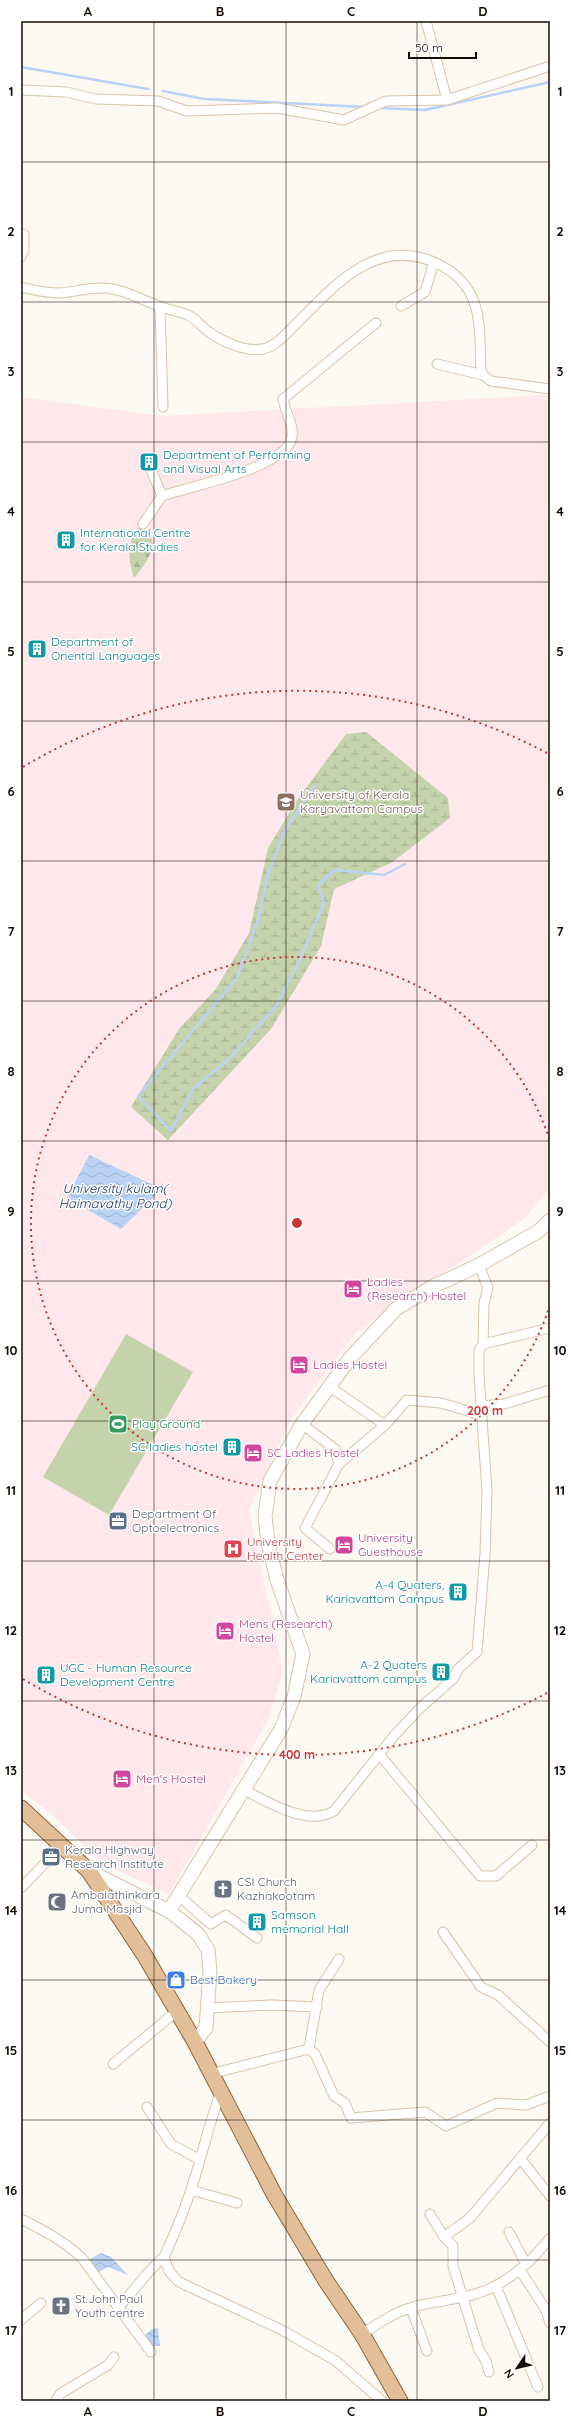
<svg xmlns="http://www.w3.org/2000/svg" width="571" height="2422" viewBox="0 0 571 2422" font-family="Quicksand,sans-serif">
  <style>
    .education { fill: #fee8eb }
    .green { fill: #c5d3ad }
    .forest { fill: url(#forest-firs) }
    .wetland { fill: url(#wetland-marsh) }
    .water { fill: url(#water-waves) }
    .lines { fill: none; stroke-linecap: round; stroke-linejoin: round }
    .stream { stroke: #b9d2f6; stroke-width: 2.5 }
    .street-casing { stroke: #d9c5aa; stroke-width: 11 }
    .secondary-casing { stroke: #d9c5aa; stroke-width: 15 }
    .primary-casing { stroke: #8d6539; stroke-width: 17 }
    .street { stroke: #fff; stroke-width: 9 }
    .secondary { stroke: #fff; stroke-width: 13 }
    .primary { stroke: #e2bf99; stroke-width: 15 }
    .grid { fill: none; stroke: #140d05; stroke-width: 1; stroke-opacity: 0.55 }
    .ring { fill: none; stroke: #c63736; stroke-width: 2; stroke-dasharray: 2 4 }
    .labels { text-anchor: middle; stroke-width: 3; stroke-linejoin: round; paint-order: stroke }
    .culture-label { font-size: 12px; fill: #0d838f; stroke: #fff; text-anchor: start }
    .education-label { font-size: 12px; fill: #785e54; stroke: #fff; text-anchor: start }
    .hotel-label { font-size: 12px; fill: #b23c85; stroke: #fff; text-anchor: start }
    .leisure-label { font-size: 12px; fill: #27864d; stroke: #fff; text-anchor: start }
    .service-label { font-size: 12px; fill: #4e5e75; stroke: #fff; text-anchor: start }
    .health-label { font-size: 12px; fill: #be3a42; stroke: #fff; text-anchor: start }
    .worship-label { font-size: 12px; fill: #5b616d; stroke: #fff; text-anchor: start }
    .shop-label { font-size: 12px; fill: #366cbe; stroke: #fff; text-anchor: start }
    .water-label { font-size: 13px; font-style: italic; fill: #193865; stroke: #fff }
    .centre { fill: #c63736; stroke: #fff; stroke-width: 2 }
    .ring-label { font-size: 12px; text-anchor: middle; font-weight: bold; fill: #c63736; stroke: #fff; stroke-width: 3; stroke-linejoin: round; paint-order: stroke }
    .neatline { fill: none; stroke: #140d05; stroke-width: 1.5 }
    .grid-label { font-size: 13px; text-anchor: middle; font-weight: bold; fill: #140d05 }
  </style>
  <defs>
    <pattern id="forest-firs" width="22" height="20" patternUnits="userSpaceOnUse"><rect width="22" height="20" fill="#c5d3ad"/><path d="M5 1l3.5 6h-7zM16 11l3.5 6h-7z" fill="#a8b493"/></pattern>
    <pattern id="wetland-marsh" width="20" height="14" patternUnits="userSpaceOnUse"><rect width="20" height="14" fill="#c5d3ad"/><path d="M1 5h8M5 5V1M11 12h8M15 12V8" fill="none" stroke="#a8b493"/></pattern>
    <pattern id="water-waves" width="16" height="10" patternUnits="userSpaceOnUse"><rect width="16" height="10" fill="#b9d2f6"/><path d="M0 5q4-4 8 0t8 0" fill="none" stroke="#9eb3d1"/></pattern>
  </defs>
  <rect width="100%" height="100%" fill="#fcf8f2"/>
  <path class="education" d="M546 395 550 396V1188L524 1219 355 1333 291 1418 249 1510 283 1673 268 1720 169 1894 103 1864 49 1812 21 1790V397L162 416Z"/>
  <path class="green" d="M126 1334 193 1372 109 1515 43 1477Z"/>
  <path class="forest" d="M142 526C164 541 146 564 134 578 128 561 128 547 134 531Z"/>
  <path class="wetland" d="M366 732 448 798 450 818 391 863 334 889 321 946 271 1029 168 1140 131 1107 179 1029 216 989 249 933 268 848 297 800 346 734Z"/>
  <path class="water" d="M89 1155 162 1189 121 1229 67 1198Z
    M101 2253 111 2257 128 2275 108 2267 97 2273 90 2259Z
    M158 2328 160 2346H150L144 2336 152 2329Z"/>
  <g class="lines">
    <path class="stream" d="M21 67 148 89
      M163 91 204 99 365 107
      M380 108 425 110 550 82
      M314 786 285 830 267 877 258 920 237 978 138 1096 171 1131 193 1089 229 1059 276 1006 299 962 324 903 318 885 335 870 384 875 405 864"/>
    <defs>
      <path id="street" d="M426 21 447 100
        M21 90 66 92 96 99 158 101 187 111 277 108 344 120 386 101 447 100 550 66
        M21 257 24 250V234
        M21 287C33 290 47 293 60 293 75 292 89 287 105 288 124 289 141 300 159 306 168 310 178 311 188 315 195 318 202 327 209 332 223 342 245 352 263 349 276 346 287 333 296 324 335 285 376 236 436 263 484 285 479 324 481 369L483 375 491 381 550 389
        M401 306 425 292 434 262
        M160 307 163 407
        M437 364 483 375
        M152 472 162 496
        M143 524 162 496C189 486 286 469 292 437 294 425 285 411 283 399L376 323
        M483 1344 550 1328
        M330 1387 385 1425
        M481 1406 504 1404 550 1390
        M302 1424 335 1449 339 1464 305 1528 330 1549
        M339 1464 385 1425 407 1400 441 1403 481 1415
        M380 1755 480 1876H496L532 1845
        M244 1790C269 1802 307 1827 334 1811L393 1737 419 1709 453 1679 459 1668 477 1652 485 1554 487 1491 479 1376V1350L483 1344 484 1303 488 1288 479 1265
        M21 1888 47 1861 60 1842
        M178 1895 211 1924 226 1915 257 1938
        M443 1932 481 1987 498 1995 550 2042
        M207 2008 272 2005 317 2007
        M309 2049 319 1990 339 1959
        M113 2064 177 2011
        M210 2074 309 2049 315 2054 334 2096 345 2103 351 2118 425 2112 446 2126 497 2103 526 2105 550 2096
        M221 2092C210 2120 204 2148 195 2177 187 2204 176 2231 164 2257L169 2271 179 2282 282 2330 336 2361 382 2401
        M147 2107 171 2144 200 2160
        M520 2158 550 2196
        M191 2190 237 2203
        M430 2214 444 2237 453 2246V2266L479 2350 486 2361 489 2372
        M21 2219C43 2230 64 2241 82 2258L151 2352
        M509 2232 526 2264
        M444 2237 470 2218 550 2123
        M520 2270 546 2310 550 2323
        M496 2286 538 2387
        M118 2308C134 2291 146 2272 164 2257
        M411 2308 427 2351
        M21 2320 41 2303
        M362 2334C378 2324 394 2312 413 2307 440 2300 471 2299 495 2286 517 2275 535 2257 550 2238
        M56 2401 60 2394 108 2365 114 2357"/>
      <path id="secondary" d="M89 1871 169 1911 198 1934 208 1950 210 1972 206 2028 195 2042
        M169 1911 281 1729 294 1697 303 1654 277 1580 268 1543 265 1516 270 1481 302 1424 351 1357 396 1309 432 1287 479 1265 539 1231 550 1220"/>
      <path id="primary" d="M21 1808 89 1871 145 1956 195 2042 274 2194 326 2281 362 2334 400 2401"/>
    </defs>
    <use href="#street" class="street-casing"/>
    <use href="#secondary" class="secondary-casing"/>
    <use href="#primary" class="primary-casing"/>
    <use href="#street" class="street"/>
    <use href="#secondary" class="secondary"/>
    <use href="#primary" class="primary"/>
  </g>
  <path class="grid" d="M154 21V2401M286 21V2401M417 21V2401M21 162H550M21 302H550M21 442H550M21 582H550M21 721H550M21 861H550M21 1001H550M21 1141H550M21 1281H550M21 1421H550M21 1561H550M21 1701H550M21 1840H550M21 1980H550M21 2120H550M21 2260H550"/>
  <g class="ring">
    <path d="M550 1305A266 266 0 1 1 550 1141"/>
    <path d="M547 1693A532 532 0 0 1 23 1679M23 767A532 532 0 0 1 547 753"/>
  </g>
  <defs>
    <symbol id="building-square" viewBox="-11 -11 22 22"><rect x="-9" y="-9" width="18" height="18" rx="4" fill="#0f9aa8" stroke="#fff"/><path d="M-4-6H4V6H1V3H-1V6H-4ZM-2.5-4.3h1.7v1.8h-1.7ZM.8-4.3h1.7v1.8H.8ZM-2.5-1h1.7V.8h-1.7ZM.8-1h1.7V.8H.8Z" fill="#fff"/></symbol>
    <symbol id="university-square" viewBox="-11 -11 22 22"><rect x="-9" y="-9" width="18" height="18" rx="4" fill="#8d6e63" stroke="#fff"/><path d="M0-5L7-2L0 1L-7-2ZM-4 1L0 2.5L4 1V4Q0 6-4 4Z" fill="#fff"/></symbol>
    <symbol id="hotel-square" viewBox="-11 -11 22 22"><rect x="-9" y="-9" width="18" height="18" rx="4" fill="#d1479c" stroke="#fff"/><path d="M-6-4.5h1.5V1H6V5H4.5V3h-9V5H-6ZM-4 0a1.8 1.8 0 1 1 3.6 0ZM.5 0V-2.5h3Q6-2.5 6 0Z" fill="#fff"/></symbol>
    <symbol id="stadium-square" viewBox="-11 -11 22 22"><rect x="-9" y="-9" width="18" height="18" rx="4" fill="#2e9e5b" stroke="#fff"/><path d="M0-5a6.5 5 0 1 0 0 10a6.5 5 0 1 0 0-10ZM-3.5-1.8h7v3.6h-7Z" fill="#fff"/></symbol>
    <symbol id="office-square" viewBox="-11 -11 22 22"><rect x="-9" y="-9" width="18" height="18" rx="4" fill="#5c6f8a" stroke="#fff"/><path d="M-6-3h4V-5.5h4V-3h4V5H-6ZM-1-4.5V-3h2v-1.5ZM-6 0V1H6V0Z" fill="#fff"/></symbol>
    <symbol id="hospital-square" viewBox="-11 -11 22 22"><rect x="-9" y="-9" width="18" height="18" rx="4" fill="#e0444e" stroke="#fff"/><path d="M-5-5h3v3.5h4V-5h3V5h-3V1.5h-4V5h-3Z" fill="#fff"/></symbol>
    <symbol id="church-square" viewBox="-11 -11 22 22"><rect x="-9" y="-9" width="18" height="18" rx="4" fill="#6b7280" stroke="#fff"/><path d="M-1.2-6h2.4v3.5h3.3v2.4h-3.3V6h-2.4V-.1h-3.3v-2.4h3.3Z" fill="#fff"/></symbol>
    <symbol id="mosque-square" viewBox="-11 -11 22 22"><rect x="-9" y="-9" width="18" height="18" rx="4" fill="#6b7280" stroke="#fff"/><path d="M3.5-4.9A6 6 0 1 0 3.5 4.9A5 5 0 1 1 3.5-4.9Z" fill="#fff"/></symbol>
    <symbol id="shop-square" viewBox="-11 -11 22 22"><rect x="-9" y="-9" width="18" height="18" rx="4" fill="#3f7fe0" stroke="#fff"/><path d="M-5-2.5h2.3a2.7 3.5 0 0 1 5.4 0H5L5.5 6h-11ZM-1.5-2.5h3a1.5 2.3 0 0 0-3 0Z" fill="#fff"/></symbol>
  </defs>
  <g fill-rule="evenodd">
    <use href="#building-square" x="138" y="451" width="22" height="22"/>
    <use href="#building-square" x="55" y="529" width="22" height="22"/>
    <use href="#building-square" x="26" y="638" width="22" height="22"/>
    <use href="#university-square" x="275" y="791" width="22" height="22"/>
    <use href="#hotel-square" x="342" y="1278" width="22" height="22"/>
    <use href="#hotel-square" x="288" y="1354" width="22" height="22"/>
    <use href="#stadium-square" x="107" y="1413" width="22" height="22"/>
    <use href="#building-square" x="221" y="1436" width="22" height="22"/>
    <use href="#hotel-square" x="242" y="1442" width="22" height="22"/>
    <use href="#office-square" x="107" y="1510" width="22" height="22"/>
    <use href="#hotel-square" x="333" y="1534" width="22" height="22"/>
    <use href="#hospital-square" x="222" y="1538" width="22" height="22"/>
    <use href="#building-square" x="447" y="1581" width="22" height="22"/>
    <use href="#hotel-square" x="214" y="1620" width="22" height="22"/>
    <use href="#building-square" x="430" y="1661" width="22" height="22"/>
    <use href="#building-square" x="35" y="1664" width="22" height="22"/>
    <use href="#hotel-square" x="111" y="1768" width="22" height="22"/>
    <use href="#office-square" x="40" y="1846" width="22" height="22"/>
    <use href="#church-square" x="212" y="1878" width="22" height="22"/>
    <use href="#mosque-square" x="46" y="1891" width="22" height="22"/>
    <use href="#building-square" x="246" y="1911" width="22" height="22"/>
    <use href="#shop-square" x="165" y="1969" width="22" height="22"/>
    <use href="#church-square" x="50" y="2295" width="22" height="22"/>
  </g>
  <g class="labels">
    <g class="culture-label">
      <text x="163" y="459">Department of Performing<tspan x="163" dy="14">and Visual Arts</tspan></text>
      <text x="80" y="537">International Centre<tspan x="80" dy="14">for Kerala Studies</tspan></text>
      <text x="51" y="646">Department of<tspan x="51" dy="14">Oriental Languages</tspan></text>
      <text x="218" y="1451" text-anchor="end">SC ladies hostel</text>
      <text x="444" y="1589" text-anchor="end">A-4 Quaters,<tspan x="444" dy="14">Kariavattom Campus</tspan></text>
      <text x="427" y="1669" text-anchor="end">A-2 Quaters<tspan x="427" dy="14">Kariavattom campus</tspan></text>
      <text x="60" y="1672">UGC - Human Resource<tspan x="60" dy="14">Development Centre</tspan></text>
      <text x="271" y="1919">Samson<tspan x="271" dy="14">memorial Hall</tspan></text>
    </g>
    <g class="education-label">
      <text x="300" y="799">University of Kerala<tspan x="300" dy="14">Karyavattom Campus</tspan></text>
    </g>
    <g class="hotel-label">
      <text x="367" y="1286">Ladies<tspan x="367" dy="14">(Research) Hostel</tspan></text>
      <text x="313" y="1369">Ladies Hostel</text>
      <text x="267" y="1457">SC Ladies Hostel</text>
      <text x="358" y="1542">University<tspan x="358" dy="14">Guesthouse</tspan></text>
      <text x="239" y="1628">Mens (Research)<tspan x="239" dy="14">Hostel</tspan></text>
      <text x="136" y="1783">Men's Hostel</text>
    </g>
    <g class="leisure-label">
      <text x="132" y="1428">Play Ground</text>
    </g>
    <g class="service-label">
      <text x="132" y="1518">Department Of<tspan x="132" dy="14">Optoelectronics</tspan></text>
      <text x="65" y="1854">Kerala HIghway<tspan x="65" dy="14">Research Institute</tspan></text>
    </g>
    <g class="health-label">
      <text x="247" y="1546">University<tspan x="247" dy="14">Health Center</tspan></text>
    </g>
    <g class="worship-label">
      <text x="237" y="1886">CSI Church<tspan x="237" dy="14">Kazhakootam</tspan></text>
      <text x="71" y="1899">Ambalathinkara<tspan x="71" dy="14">Juma Masjid</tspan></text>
      <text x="75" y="2303">St.John Paul<tspan x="75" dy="14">Youth centre</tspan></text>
    </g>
    <g class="shop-label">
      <text x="190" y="1984">Best Bakery</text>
    </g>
    <g class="water-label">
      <text x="115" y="1193">University kulam(<tspan x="115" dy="15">Haimavathy Pond)</tspan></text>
    </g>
  </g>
  <circle cx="297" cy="1223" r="6" class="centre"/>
  <g class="ring-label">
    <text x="485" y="1415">200 m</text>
    <text x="297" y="1759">400 m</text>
  </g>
  <rect width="571" height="2422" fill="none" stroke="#ffffff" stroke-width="44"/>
  <g transform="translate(517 2368) rotate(235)" stroke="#ffffff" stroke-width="3" paint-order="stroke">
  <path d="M0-3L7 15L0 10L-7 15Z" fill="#140d05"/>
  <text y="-6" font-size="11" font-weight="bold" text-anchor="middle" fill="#140d05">N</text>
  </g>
  <path d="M409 52v6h67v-6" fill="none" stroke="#140d05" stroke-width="2"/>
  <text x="415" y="52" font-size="12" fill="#140d05" stroke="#ffffff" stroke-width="3" paint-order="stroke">50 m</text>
  <rect x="22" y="22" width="527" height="2378" class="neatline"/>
  <g class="grid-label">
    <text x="88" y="16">A</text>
    <text x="220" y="16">B</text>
    <text x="351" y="16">C</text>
    <text x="483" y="16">D</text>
    <text x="11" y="96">1</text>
    <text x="560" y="96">1</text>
    <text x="11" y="236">2</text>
    <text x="560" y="236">2</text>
    <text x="11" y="376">3</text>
    <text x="560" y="376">3</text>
    <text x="11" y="516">4</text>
    <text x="560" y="516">4</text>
    <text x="11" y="656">5</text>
    <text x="560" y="656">5</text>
    <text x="11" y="796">6</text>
    <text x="560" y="796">6</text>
    <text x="11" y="936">7</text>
    <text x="560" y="936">7</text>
    <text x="11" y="1076">8</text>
    <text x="560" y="1076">8</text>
    <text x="11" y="1216">9</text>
    <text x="560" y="1216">9</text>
    <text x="11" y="1355">10</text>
    <text x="560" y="1355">10</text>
    <text x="11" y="1495">11</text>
    <text x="560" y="1495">11</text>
    <text x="11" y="1635">12</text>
    <text x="560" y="1635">12</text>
    <text x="11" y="1775">13</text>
    <text x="560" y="1775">13</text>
    <text x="11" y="1915">14</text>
    <text x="560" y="1915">14</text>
    <text x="11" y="2055">15</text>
    <text x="560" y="2055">15</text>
    <text x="11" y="2195">16</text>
    <text x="560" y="2195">16</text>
    <text x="11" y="2335">17</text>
    <text x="560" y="2335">17</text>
    <text x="88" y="2416">A</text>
    <text x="220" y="2416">B</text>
    <text x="351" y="2416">C</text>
    <text x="483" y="2416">D</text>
  </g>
</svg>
